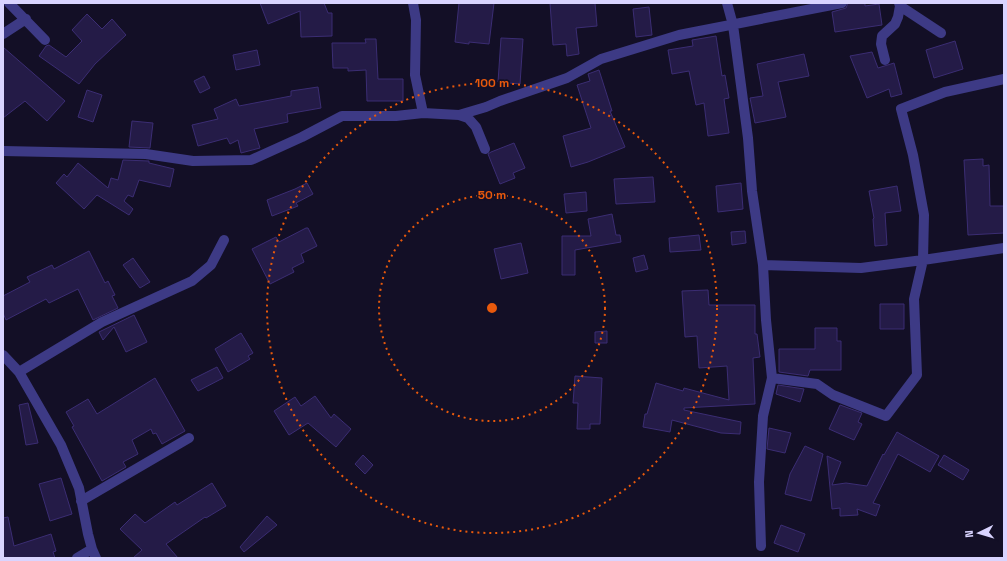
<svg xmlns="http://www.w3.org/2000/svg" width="1007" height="561" viewBox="0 0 1007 561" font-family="'Space Grotesk',sans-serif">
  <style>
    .building { fill: #241b47; stroke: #3b2d73 }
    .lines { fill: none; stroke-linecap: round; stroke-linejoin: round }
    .minor { stroke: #3d3a85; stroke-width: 10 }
    .ring { fill: none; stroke: #e8590c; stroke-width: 2; stroke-dasharray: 2 4 }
    .centre { fill: #e8590c; stroke: #130f26; stroke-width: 2 }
    .ring-label { font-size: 12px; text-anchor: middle; font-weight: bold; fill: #e8590c; stroke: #130f26; stroke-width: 3.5; stroke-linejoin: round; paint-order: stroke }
  </style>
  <rect width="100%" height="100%" fill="#130f26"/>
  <path class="building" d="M260 3H324L328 13H332V36L301 37 300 11 268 24Z
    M459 3H494L489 44 469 42V44L455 42Z
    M550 3H595L597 26 576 28 579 54 567 56 566 44 553 45Z
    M848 3H865V6L879 4 882 25 835 32 832 12 846 8Z
    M649 7 652 35 636 37 633 9Z
    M87 14 102 29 112 19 126 35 95 64 79 84 39 56 46 46 49 45 66 57 82 41 72 30Z
    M716 36 722 76 725 75 729 98 724 99 729 133 708 136 704 103 696 105 689 71 672 74 668 50 693 46 692 40Z
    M501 38 523 39 520 84 498 82Z
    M365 39H376L378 79H403V101H367L366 70 348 71V68H333L332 43H366Z
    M955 41 963 69 934 78 926 50Z
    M3 47 65 101 47 121 25 101 3 118Z
    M257 50 260 65 236 70 233 55Z
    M872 52 878 68 894 63 902 94 891 97 889 89 867 98 850 56Z
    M804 54 809 76 778 82 786 117 755 123 750 98 763 96 757 64Z
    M599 70 612 111H610L625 147 588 162 571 167 563 136 591 128 577 85 590 81 588 74Z
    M204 76 210 88 200 93 194 81Z
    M318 87 321 108 287 114 288 122 254 129 260 148 241 153 238 140 230 144 227 138 198 146 192 125 218 119 214 109 236 99 239 106 291 96V91Z
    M87 90 102 95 93 122 78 117Z
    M132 121 153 123 150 148 129 147Z
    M514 143 525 168 513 173 515 178 500 184 488 154 491 152Z
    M983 159V166L989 165 990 206H1004V233L968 235 964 160Z
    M123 160 149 161V163L174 169 170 187 139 180 133 197 128 195 124 201 133 209 129 215 97 195 84 209 56 183 64 174 67 177 78 163 108 188 111 178 118 180Z
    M653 177 655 202 616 204 614 179Z
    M307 183 313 194 296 203 298 206 272 216 267 200 295 189Z
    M741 183 743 209 718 212 716 186Z
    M897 186 901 211 885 213 887 245 875 246 873 219 874 218 869 191Z
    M586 192 587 211 566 213 564 194Z
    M612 214 616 235H620L621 242 575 250V275H562V236H591L588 219Z
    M306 228H308L317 246 301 254 304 262 292 268 294 272 270 284 252 249 276 237 279 242Z
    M745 231 746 243 732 245 731 232Z
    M699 235 701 250 670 252 669 238Z
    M521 243 528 273 501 279 494 249Z
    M89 251 105 283 108 281 115 295 112 296 118 308 93 320 78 289 49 303 46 299 6 320 3 313V296L30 282 27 277 52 265 54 269Z
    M644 255 648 269 636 272 633 258Z
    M133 258 150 282 140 288 123 265Z
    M708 290 709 305H755V334H757L760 357 753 358 755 404 684 408V410L741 422 740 434 721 433 672 420 670 432 643 427 645 414H647L656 383 683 391 684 388 729 400 727 366 699 368 697 336 685 337 682 291Z
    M880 304H904V329H880Z
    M134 315 147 342 126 352 114 327 103 340 99 332Z
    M815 328H837V341H841V370H810L808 376 779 372V349H815Z
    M607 331V343H595V332Z
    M241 333 253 353 248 356 250 359 228 372 215 349Z
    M217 367 223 378 198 391 191 380Z
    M575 376 602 378 600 424H590V429H577L578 403H573Z
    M155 378 185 431 162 444 156 433 153 434 151 429 132 440 138 454 123 462 126 467 102 481 72 427 74 426 66 412 88 399 97 414Z
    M778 385 804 389 800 402 776 394Z
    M315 396 331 418 334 414 351 429 336 447 308 423 289 435 274 411 295 397 301 406Z
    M28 403 38 443 26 445 19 405Z
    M840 405 862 413 858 422 862 424 854 440 829 429Z
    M769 428 791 433 785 453 767 449Z
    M897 432 939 456 930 472 898 454 873 503 880 505 876 516 857 509 858 515 840 516V508L832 509 827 456 841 462 832 485 846 483 867 486 883 454 884 455Z
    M805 446 823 454 811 501 785 494 790 474Z
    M363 455 373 465 365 474 355 464Z
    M944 455 969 470 963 480 938 465Z
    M61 478 72 514 50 521 39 484Z
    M212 483 226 506 206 518 205 517 166 544 178 558H133L142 550 120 529 135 514 145 523 175 502 177 505Z
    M267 516 277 525 244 552 240 547Z
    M8 517 14 546 51 534 56 551 53 552 55 558H3V518Z
    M781 525 805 534 798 552 774 543Z"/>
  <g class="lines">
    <path class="minor" d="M9 3 45 40
      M727 3 733 25 748 138 752 191 763 265 766 320 772 378 763 416 759 482 761 546
      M899 3 900 6 941 33
      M3 34 26 19
      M885 60 881 44 882 36 895 24 898 17 900 6
      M423 113 459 115 486 107 500 101 567 78 601 59 679 35 842 3
      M459 115 468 118 476 127 485 149
      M3 151 146 154 193 161 251 160 302 137 342 116H396L423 113 415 75 416 20 413 3
      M763 265 861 268 923 260 924 215 913 155 901 109 945 92 1004 79
      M3 355 19 372 61 445 79 488 88 534 92 549 96 558
      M19 372 102 322 192 281 211 265 224 240
      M772 378 817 384 833 395 886 416 917 375 914 299 923 260 1004 248
      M81 501 189 438
      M77 558 92 549"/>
  </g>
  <g class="ring">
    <circle cx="492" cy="308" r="113"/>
    <circle cx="492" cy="308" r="225"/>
  </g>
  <circle cx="492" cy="308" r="6" class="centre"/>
  <g class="ring-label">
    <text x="492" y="87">100 m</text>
    <text x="492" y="199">50 m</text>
  </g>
  <rect width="1007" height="561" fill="none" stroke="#d9d4ff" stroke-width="8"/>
  <g transform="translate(979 533) rotate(265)" stroke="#130f26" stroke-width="3" paint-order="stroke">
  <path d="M0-3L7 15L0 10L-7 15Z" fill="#d9d4ff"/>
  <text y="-6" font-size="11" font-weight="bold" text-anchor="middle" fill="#d9d4ff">N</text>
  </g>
</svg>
